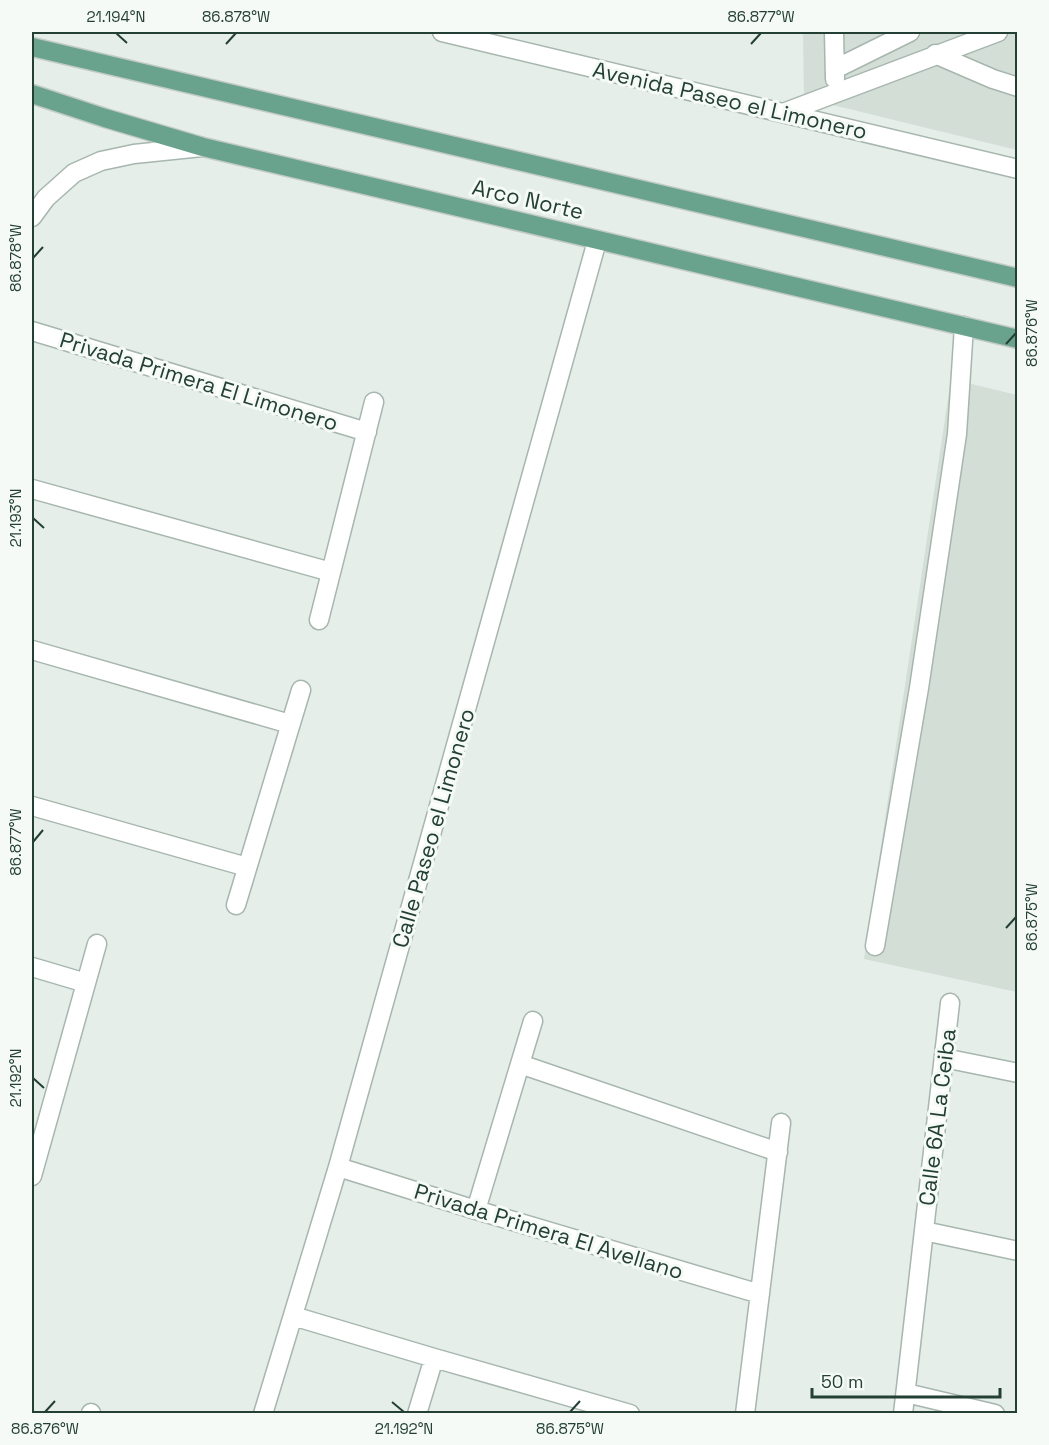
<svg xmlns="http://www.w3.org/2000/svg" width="1049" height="1445" viewBox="0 0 1049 1445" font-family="'Space Grotesk',sans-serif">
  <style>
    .built { fill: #d3ded7 }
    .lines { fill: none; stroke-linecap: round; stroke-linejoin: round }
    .minor-casing { stroke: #a7b6af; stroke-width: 21 }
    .major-casing { stroke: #c2cac6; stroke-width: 21 }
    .minor { stroke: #fff; stroke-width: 18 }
    .major { stroke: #69a38d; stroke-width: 18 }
    .ticks { fill: none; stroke: #244035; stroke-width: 2 }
    .labels { text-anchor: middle; stroke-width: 6; stroke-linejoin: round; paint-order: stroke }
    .street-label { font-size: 22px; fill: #244035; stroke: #f5faf7 }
    .neatline { fill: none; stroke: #244035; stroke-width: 2 }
    .ticks-label { font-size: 15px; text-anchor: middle; fill: #244035 }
  </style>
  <rect width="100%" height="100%" fill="#e5eee9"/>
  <path class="built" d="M803 32H1017V150L804 98Z
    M951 379 1017 395V992L864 959Z"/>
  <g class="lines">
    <defs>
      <path id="minor" d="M442 32 1018 169
        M834 32 835 79
        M935 54 993 79 1018 87
        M835 69 910 32
        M783 113 998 32
        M32 217 46 198 74 173 101 161 134 154 202 147
        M32 331 367 432
        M32 489 331 572
        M319 620 374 402
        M32 650 290 724
        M32 806 247 867
        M236 905 301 690
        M875 946 919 688 957 434 964 326
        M32 967 86 983
        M944 1058 1018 1073
        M520 1064 778 1152
        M338 1167 476 1210 760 1294
        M32 1176 97 944
        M476 1210 533 1021
        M924 1231 1018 1251
        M293 1316 434 1358 630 1414
        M906 1393 995 1414
        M91 1414V1413
        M263 1414 338 1167 597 241
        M417 1414 434 1358
        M745 1414 781 1123
        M903 1414 950 1003"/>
      <path id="major" d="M32 47 1018 278
        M32 94 105 118 203 147 1018 339"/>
    </defs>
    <use href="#minor" class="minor-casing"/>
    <use href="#major" class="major-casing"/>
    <use href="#minor" class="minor"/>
    <use href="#major" class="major"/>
  </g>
  <path class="ticks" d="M116 33 127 43M226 44 236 33M751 44 761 33M33 258 43 247M1006 344 1016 333M33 518 44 528M33 842 43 830M1006 928 1016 917M33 1078 44 1088M392 1402 404 1412M45 1412 55 1401M570 1412 580 1401"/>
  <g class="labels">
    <g class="street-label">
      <text transform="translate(730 100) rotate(13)" y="8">Avenida Paseo el Limonero</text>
      <text transform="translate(528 199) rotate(13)" y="8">Arco Norte</text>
      <text transform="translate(199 381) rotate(17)" y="8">Privada Primera El Limonero</text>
      <text transform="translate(433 828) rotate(-74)" y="8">Calle Paseo el Limonero</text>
      <text transform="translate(937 1117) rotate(-83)" y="8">Calle 6A La Ceiba</text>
      <text transform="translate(549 1231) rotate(17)" y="8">Privada Primera El Avellano</text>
    </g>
  </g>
  <rect width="1049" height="1445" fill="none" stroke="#f5faf7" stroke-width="66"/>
  <path d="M812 1388v9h188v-9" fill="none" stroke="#244035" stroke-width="3"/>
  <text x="821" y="1388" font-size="18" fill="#244035" stroke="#f5faf7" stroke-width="4.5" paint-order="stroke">50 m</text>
  <rect x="33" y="33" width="983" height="1379" class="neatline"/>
  <g class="ticks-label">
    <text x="116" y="22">21.194°N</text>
    <text x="236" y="22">86.878°W</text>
    <text x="761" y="22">86.877°W</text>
    <text transform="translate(16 258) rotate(-90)" y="5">86.878°W</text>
    <text transform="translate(1032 333) rotate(-90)" y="5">86.876°W</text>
    <text transform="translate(16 518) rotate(-90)" y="5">21.193°N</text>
    <text transform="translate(16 842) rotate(-90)" y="5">86.877°W</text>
    <text transform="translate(1032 917) rotate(-90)" y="5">86.875°W</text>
    <text transform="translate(16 1078) rotate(-90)" y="5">21.192°N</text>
    <text x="45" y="1434">86.876°W</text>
    <text x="404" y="1434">21.192°N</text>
    <text x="570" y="1434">86.875°W</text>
  </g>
</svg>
